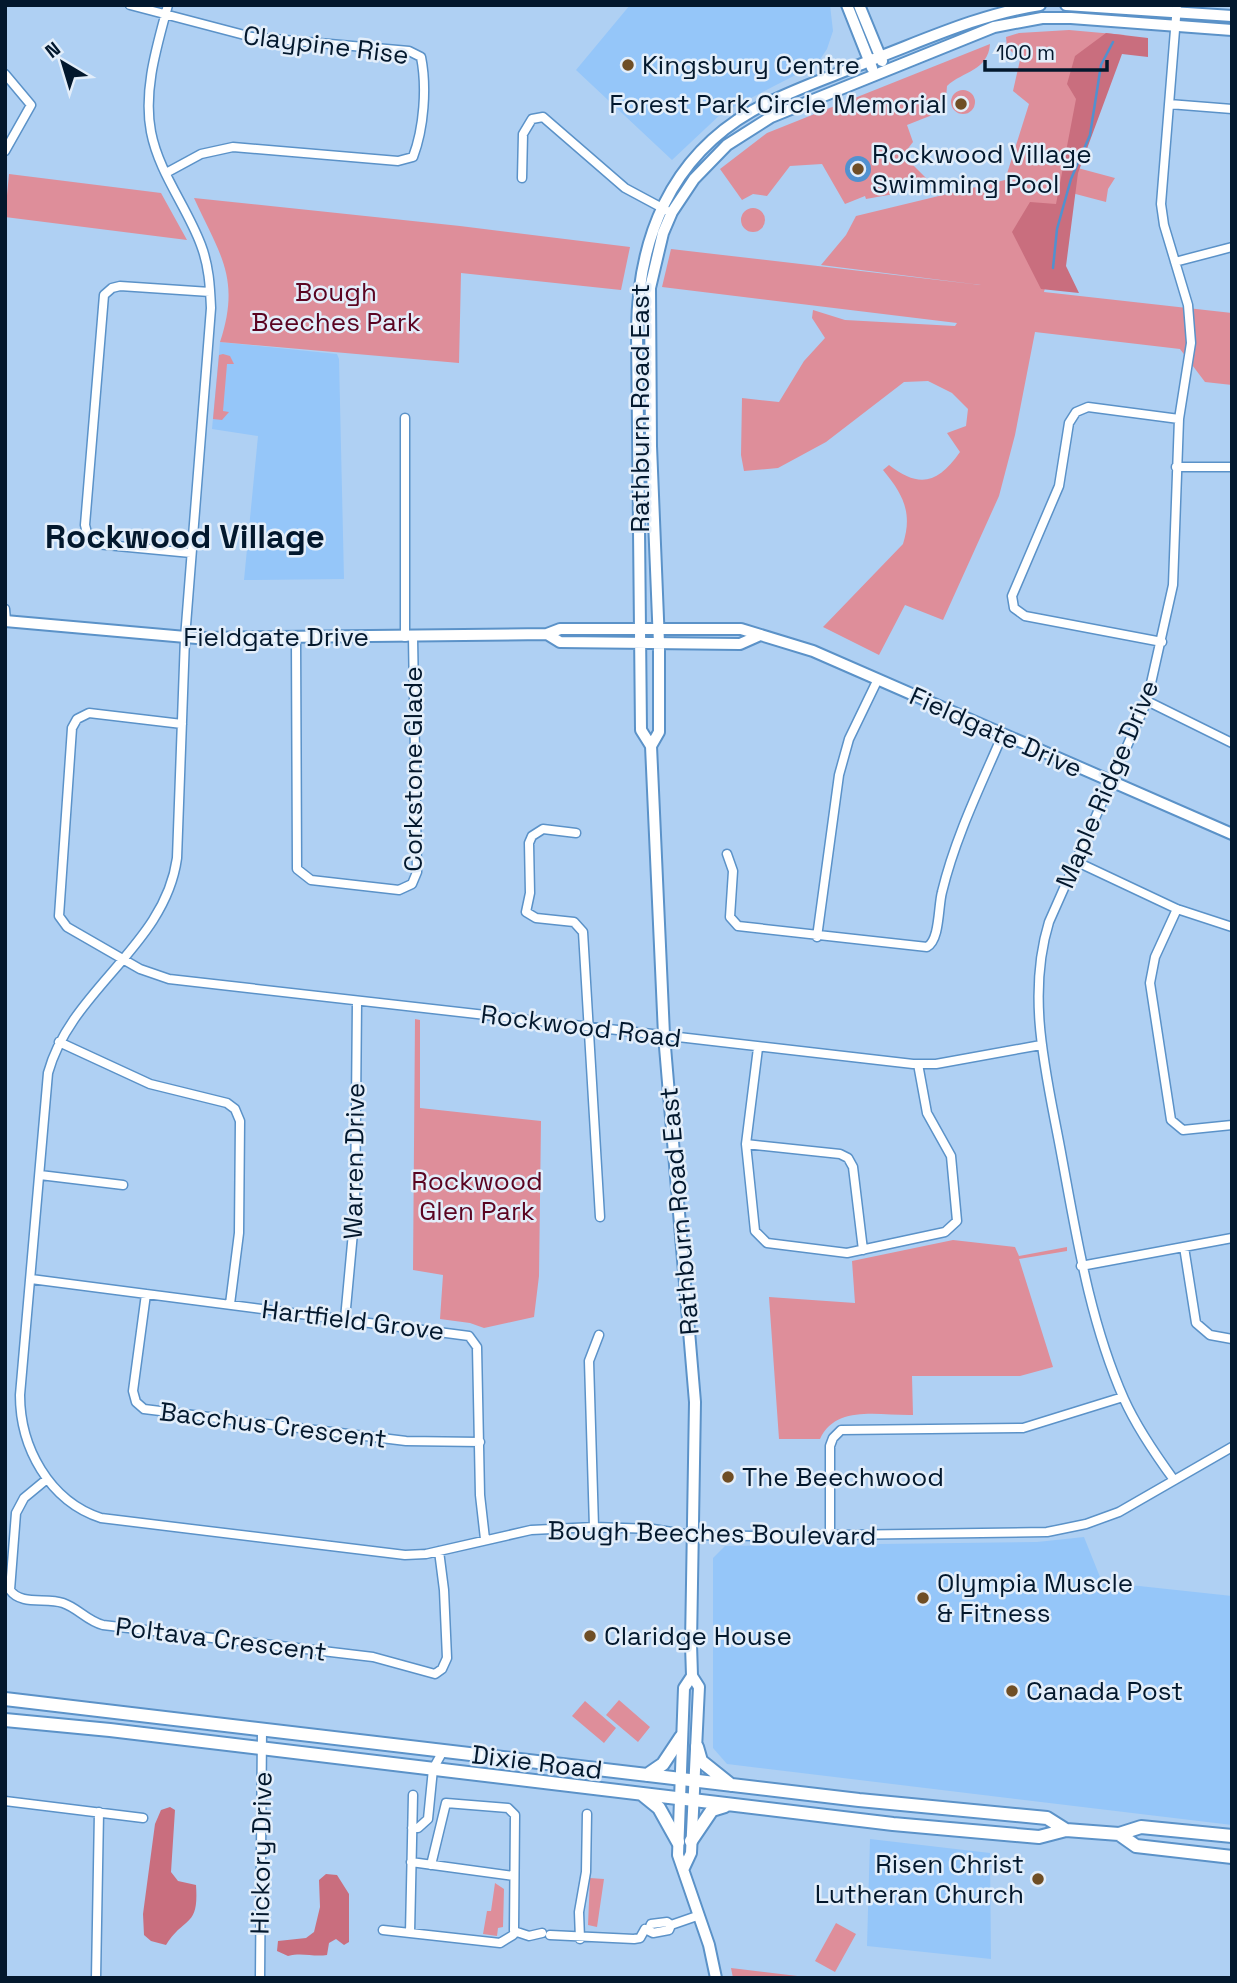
<svg xmlns="http://www.w3.org/2000/svg" width="1237" height="1983" viewBox="0 0 1237 1983" font-family="'Space Grotesk',sans-serif">
  <style>
    .built { fill: #95c6f9 }
    .green { fill: #de8e9a }
    .forest { fill: #c96e7e }
    .water { fill: #5191cf }
    .lines { fill: none; stroke-linecap: round; stroke-linejoin: round }
    .stream { stroke: #5191cf; stroke-width: 2.5 }
    .minor-casing { stroke: #5b92c8; stroke-width: 11 }
    .tertiary-casing { stroke: #5b92c8; stroke-width: 14 }
    .secondary-casing { stroke: #5b92c8; stroke-width: 16 }
    .minor { stroke: #fff; stroke-width: 8 }
    .tertiary { stroke: #fff; stroke-width: 10 }
    .secondary { stroke: #fff; stroke-width: 12 }
    .poi-dot { fill: #6f4e25; stroke: #e3eefa; stroke-width: 2.5 }
    .labels { text-anchor: middle; stroke-width: 5; stroke-linejoin: round; paint-order: stroke }
    .street-label { font-size: 26px; fill: #03182d; stroke: #e3eefa }
    .poi-label { font-size: 26px; fill: #03182d; stroke: #e3eefa; text-anchor: start }
    .park-label { font-size: 26px; fill: #5a0421; stroke: #e3eefa }
    .district-label { font-size: 33px; font-weight: bold; fill: #03182d; stroke: #e3eefa }
  </style>
  <rect width="100%" height="100%" fill="#afd0f3"/>
  <path class="built" d="M630 5H830L833 31 827 49 817 64 722 113 672 160 576 70Z
    M220 342 337 354 339 359 344 579 244 580 258 436 212 429Z
    M1084 1537 1102 1582 1232 1596V1825L727 1764 713 1748V1558L725 1546 1037 1542Z
    M870 1839 990 1853 991 1959 867 1946Z"/>
  <path class="green" d="M1069 30 1125 35 1113 42 1074 167 1115 178 1108 189 1106 202 1068 192 1044 292 1232 313V385L1205 382 1180 349 1035 332 1015 435 999 496 943 620 905 605 879 655 823 627 903 544C913 513 903 494 883 470L889 465C920 489 938 483 960 452L947 433 966 426 968 409 952 393 928 381 904 382 826 442 778 468 744 471 741 455 742 398 779 402 804 361 825 338 812 318 813 310 845 320 955 326 957 323 662 287 671 249 981 285 821 265 846 235 856 216 1005 180 1029 104 1013 91 1020 60 1007 47 1006 37 1019 33Z
    M990 44C988 71 963 71 947 86L945 110 907 125 913 142 903 155 929 181 894 194 866 199 865 196 845 204 822 164 790 166 767 196 753 194 742 200 720 169 767 133Z
    M951 102a12 12 0 1 1 24 0a12 12 0 1 1-24 0Z
    M9 174 161 193 187 240 5 217Z
    M194 198 460 226 630 247 621 290 461 273 459 363 220 342C241 278 220 255 194 198Z
    M741 220a12 12 0 1 1 24 0a12 12 0 1 1-24 0Z
    M223 354 230 356 234 364H227L223 411 229 412 222 420 213 419 219 355Z
    M415 1019 420 1020V1108L541 1121 539 1276 534 1317 484 1328 470 1323 440 1319 443 1275 413 1270Z
    M953 1240 1015 1247 1019 1256 1067 1247V1251L1019 1259 1053 1367 1020 1376H912L913 1415C881 1416 836 1404 820 1439H779L769 1297 855 1303 852 1261Z
    M619 1700 650 1727 638 1742 606 1715Z
    M585 1701 616 1728 604 1743 572 1716Z
    M590 1878 604 1879 597 1927 588 1925Z
    M495 1883 504 1889 503 1927 498 1928 497 1936 483 1934 487 1911H491Z
    M836 1923 856 1934 835 1972 815 1961Z
    M731 1968 814 1978H733Z"/>
  <path class="forest" d="M1106 33 1148 38V57L1122 54 1078 173 1066 266 1079 293 1041 289 1012 232 1030 202 1056 204 1076 99 1067 84 1075 56Z
    M170 1807 175 1810 171 1872 178 1881 196 1885C199 1928 185 1915 166 1945L151 1941 144 1935 143 1914 155 1824 161 1810Z
    M326 1874 337 1875 349 1894V1942L344 1945 336 1939 329 1943 327 1955C312 1957 302 1952 288 1956L277 1951 278 1941 306 1938 314 1932 320 1907 319 1880Z"/>
  <path class="water" d="M845 169a13 13 0 1 1 26 0a13 13 0 1 1-26 0Z"/>
  <g class="lines">
    <path class="stream" d="M1053 268 1057 229 1071 179 1090 135 1101 65 1113 42"/>
    <defs>
      <path id="minor" d="M130 5 252 37 409 51 421 57C427 87 424 128 413 157L398 161 233 147 201 154 166 173
        M168 5C157 46 143 90 151 132 159 173 187 207 201 245 209 266 210 286 211 308L185 638 177 858C165 946 71 989 48 1073L20 1395C20 1447 49 1501 101 1518L405 1555 426 1554 531 1530 594 1527 653 1529 691 1535 756 1536 1047 1532 1086 1524 1119 1512 1232 1447
        M5 74 31 105 5 151
        M1169 104 1232 109
        M522 178 523 134 532 119 543 117 625 188 666 210
        M1175 262 1232 247
        M1176 467H1232
        M191 553 96 544 88 537 85 525 104 295 112 288 120 286 210 292
        M5 609 6 621
        M405 637V418
        M296 639 297 869 311 880 399 890 412 884 417 872 413 637
        M1162 642 1025 616 1014 608 1012 596 1059 486 1069 423 1076 412 1088 407 1179 419
        M1147 701 1232 743
        M182 724 89 713 77 719 72 728 59 916 67 927 140 969 169 979C417 1006 665 1036 913 1064H936L1041 1045
        M576 833 543 829 532 836 529 843 530 893 526 912 536 918 574 922 583 932 600 1217
        M727 854 733 871 730 917 738 926 927 947C940 940 938 907 942 892 955 838 980 787 1002 736
        M1075 861 1177 909 1232 927
        M1177 909 1155 957 1150 983 1171 1120 1183 1130 1232 1125
        M817 937 839 775 849 739 878 679
        M59 1042 150 1084 227 1103 235 1109 240 1121 239 1233 230 1304
        M758 1048 746 1144 755 1231 767 1243 847 1253 945 1232 957 1221 951 1156 927 1113 918 1064
        M746 1144 840 1154 848 1158 853 1167 863 1250
        M40 1175 123 1185
        M1184 1247 1196 1323 1210 1335 1232 1339
        M1081 1266 1232 1238
        M31 1279 469 1336 477 1347 480 1495 485 1539
        M146 1294 133 1391 136 1402 144 1409 406 1441 480 1442
        M345 1319 355 1211 357 1002
        M47 1479 24 1498 16 1513 10 1590C21 1606 46 1597 63 1603 78 1608 87 1621 103 1625L373 1657 435 1674 442 1669 447 1658 444 1590 439 1551
        M1174 1480C1155 1454 1137 1428 1124 1399 1090 1322 1077 1239 1062 1158 1048 1080 1025 1000 1049 922L1147 701 1173 585 1179 419 1191 343 1188 305 1164 225 1161 204 1177 5
        M594 1527 589 1361 599 1335
        M830 1536V1446L833 1438 841 1430 1023 1428 1123 1397
        M5 1801 143 1818
        M412 1828H418L428 1819 433 1769 443 1751
        M411 1862 514 1876
        M431 1865 446 1803 508 1808 515 1815 514 1931 529 1936 542 1933
        M649 1929 651 1924 667 1922 671 1925
        M383 1930 500 1943 513 1935
        M410 1933 413 1795
        M550 1935 634 1939 640 1938 645 1929 653 1933 669 1930 671 1925 697 1916
        M580 1939 579 1912 586 1872 587 1814
        M96 1978 99 1812
        M260 1978 262 1729"/>
      <path id="tertiary" d="M847 5 872 68
        M859 5 882 61
        M1066 5 1232 16
        M5 621 197 638 547 634 560 629H741L813 651 1232 834
        M547 634 560 642 740 644 758 636
        M651 746 659 732V643L651 446 650 288 663 233 672 212 694 179 727 145 771 117 994 27 1042 18H1071L1232 30
        M692 1676 684 1688 678 1855 709 1945 716 1978
        M684 1868 691 1853 699 1687 692 1676 691 1644 695 1402 664 1035 651 746 641 730 637 330C638 239 670 158 752 111 790 90 834 76 874 59 929 38 981 14 1040 5"/>
      <path id="secondary" d="M5 1699 859 1800 1047 1818 1066 1830
        M5 1720 110 1730 893 1824 1039 1837 1066 1830 1119 1834 1141 1827 1232 1836
        M697 1747 701 1761 731 1785
        M647 1775 663 1764 681 1737
        M643 1795 659 1808 678 1842
        M1119 1834 1136 1846 1232 1857
        M691 1841 712 1810 725 1806"/>
    </defs>
    <use href="#minor" class="minor-casing"/>
    <use href="#tertiary" class="tertiary-casing"/>
    <use href="#secondary" class="secondary-casing"/>
    <use href="#minor" class="minor"/>
    <use href="#tertiary" class="tertiary"/>
    <use href="#secondary" class="secondary"/>
  </g>
  <g class="poi-dot">
    <circle cx="628" cy="65" r="7"/>
    <circle cx="961" cy="104" r="7"/>
    <circle cx="858" cy="169" r="7"/>
    <circle cx="728" cy="1477" r="7"/>
    <circle cx="923" cy="1598" r="7"/>
    <circle cx="590" cy="1636" r="7"/>
    <circle cx="1012" cy="1691" r="7"/>
    <circle cx="1038" cy="1879" r="7"/>
  </g>
  <g class="labels">
    <g class="street-label">
      <text transform="translate(326 45) rotate(7)" y="9">Claypine Rise</text>
      <text transform="translate(640 408) rotate(-90)" y="9">Rathburn Road East</text>
      <text x="276" y="646">Fieldgate Drive</text>
      <text transform="translate(996 732) rotate(24)" y="9">Fieldgate Drive</text>
      <text transform="translate(413 769) rotate(-90)" y="9">Corkstone Glade</text>
      <text transform="translate(1107 784) rotate(-67)" y="9">Maple Ridge Drive</text>
      <text transform="translate(581 1026) rotate(7)" y="9">Rockwood Road</text>
      <text transform="translate(354 1161) rotate(-89)" y="9">Warren Drive</text>
      <text transform="translate(679 1211) rotate(-95)" y="9">Rathburn Road East</text>
      <text transform="translate(353 1320) rotate(7)" y="9">Hartfield Grove</text>
      <text transform="translate(273 1425) rotate(7)" y="9">Bacchus Crescent</text>
      <text transform="translate(712 1533) rotate(1)" y="9">Bough Beeches Boulevard</text>
      <text transform="translate(221 1639) rotate(7)" y="9">Poltava Crescent</text>
      <text transform="translate(537 1762) rotate(7)" y="9">Dixie Road</text>
      <text transform="translate(261 1853) rotate(-89)" y="9">Hickory Drive</text>
    </g>
    <g class="poi-label">
      <text x="642" y="74">Kingsbury Centre</text>
      <text x="947" y="113" text-anchor="end">Forest Park Circle Memorial</text>
      <text x="872" y="163">Rockwood Village<tspan x="872" dy="30">Swimming Pool</tspan></text>
      <text x="742" y="1486">The Beechwood</text>
      <text x="937" y="1592">Olympia Muscle<tspan x="937" dy="30">&amp; Fitness</tspan></text>
      <text x="604" y="1645">Claridge House</text>
      <text x="1026" y="1700">Canada Post</text>
      <text x="1024" y="1873" text-anchor="end">Risen Christ<tspan x="1024" dy="30">Lutheran Church</tspan></text>
    </g>
    <g class="park-label">
      <text x="336" y="301">Bough<tspan x="336" dy="30">Beeches Park</tspan></text>
      <text x="477" y="1190">Rockwood<tspan x="477" dy="30">Glen Park</tspan></text>
    </g>
    <g class="district-label">
      <text x="185" y="548">Rockwood Village</text>
    </g>
  </g>
  <rect width="1237" height="1983" fill="none" stroke="#03182d" stroke-width="14"/>
  <g transform="translate(63 63) rotate(322)" stroke="#e3eefa" stroke-width="5" paint-order="stroke">
  <path d="M0-5L12 26L0 18L-12 26Z" fill="#03182d"/>
  <text y="-10" font-size="19" font-weight="bold" text-anchor="middle" fill="#03182d">N</text>
  </g>
  <path d="M985 60v10h122v-10" fill="none" stroke="#03182d" stroke-width="3.5"/>
  <text x="996" y="60" font-size="21" fill="#03182d" stroke="#e3eefa" stroke-width="5" paint-order="stroke">100 m</text>
</svg>
